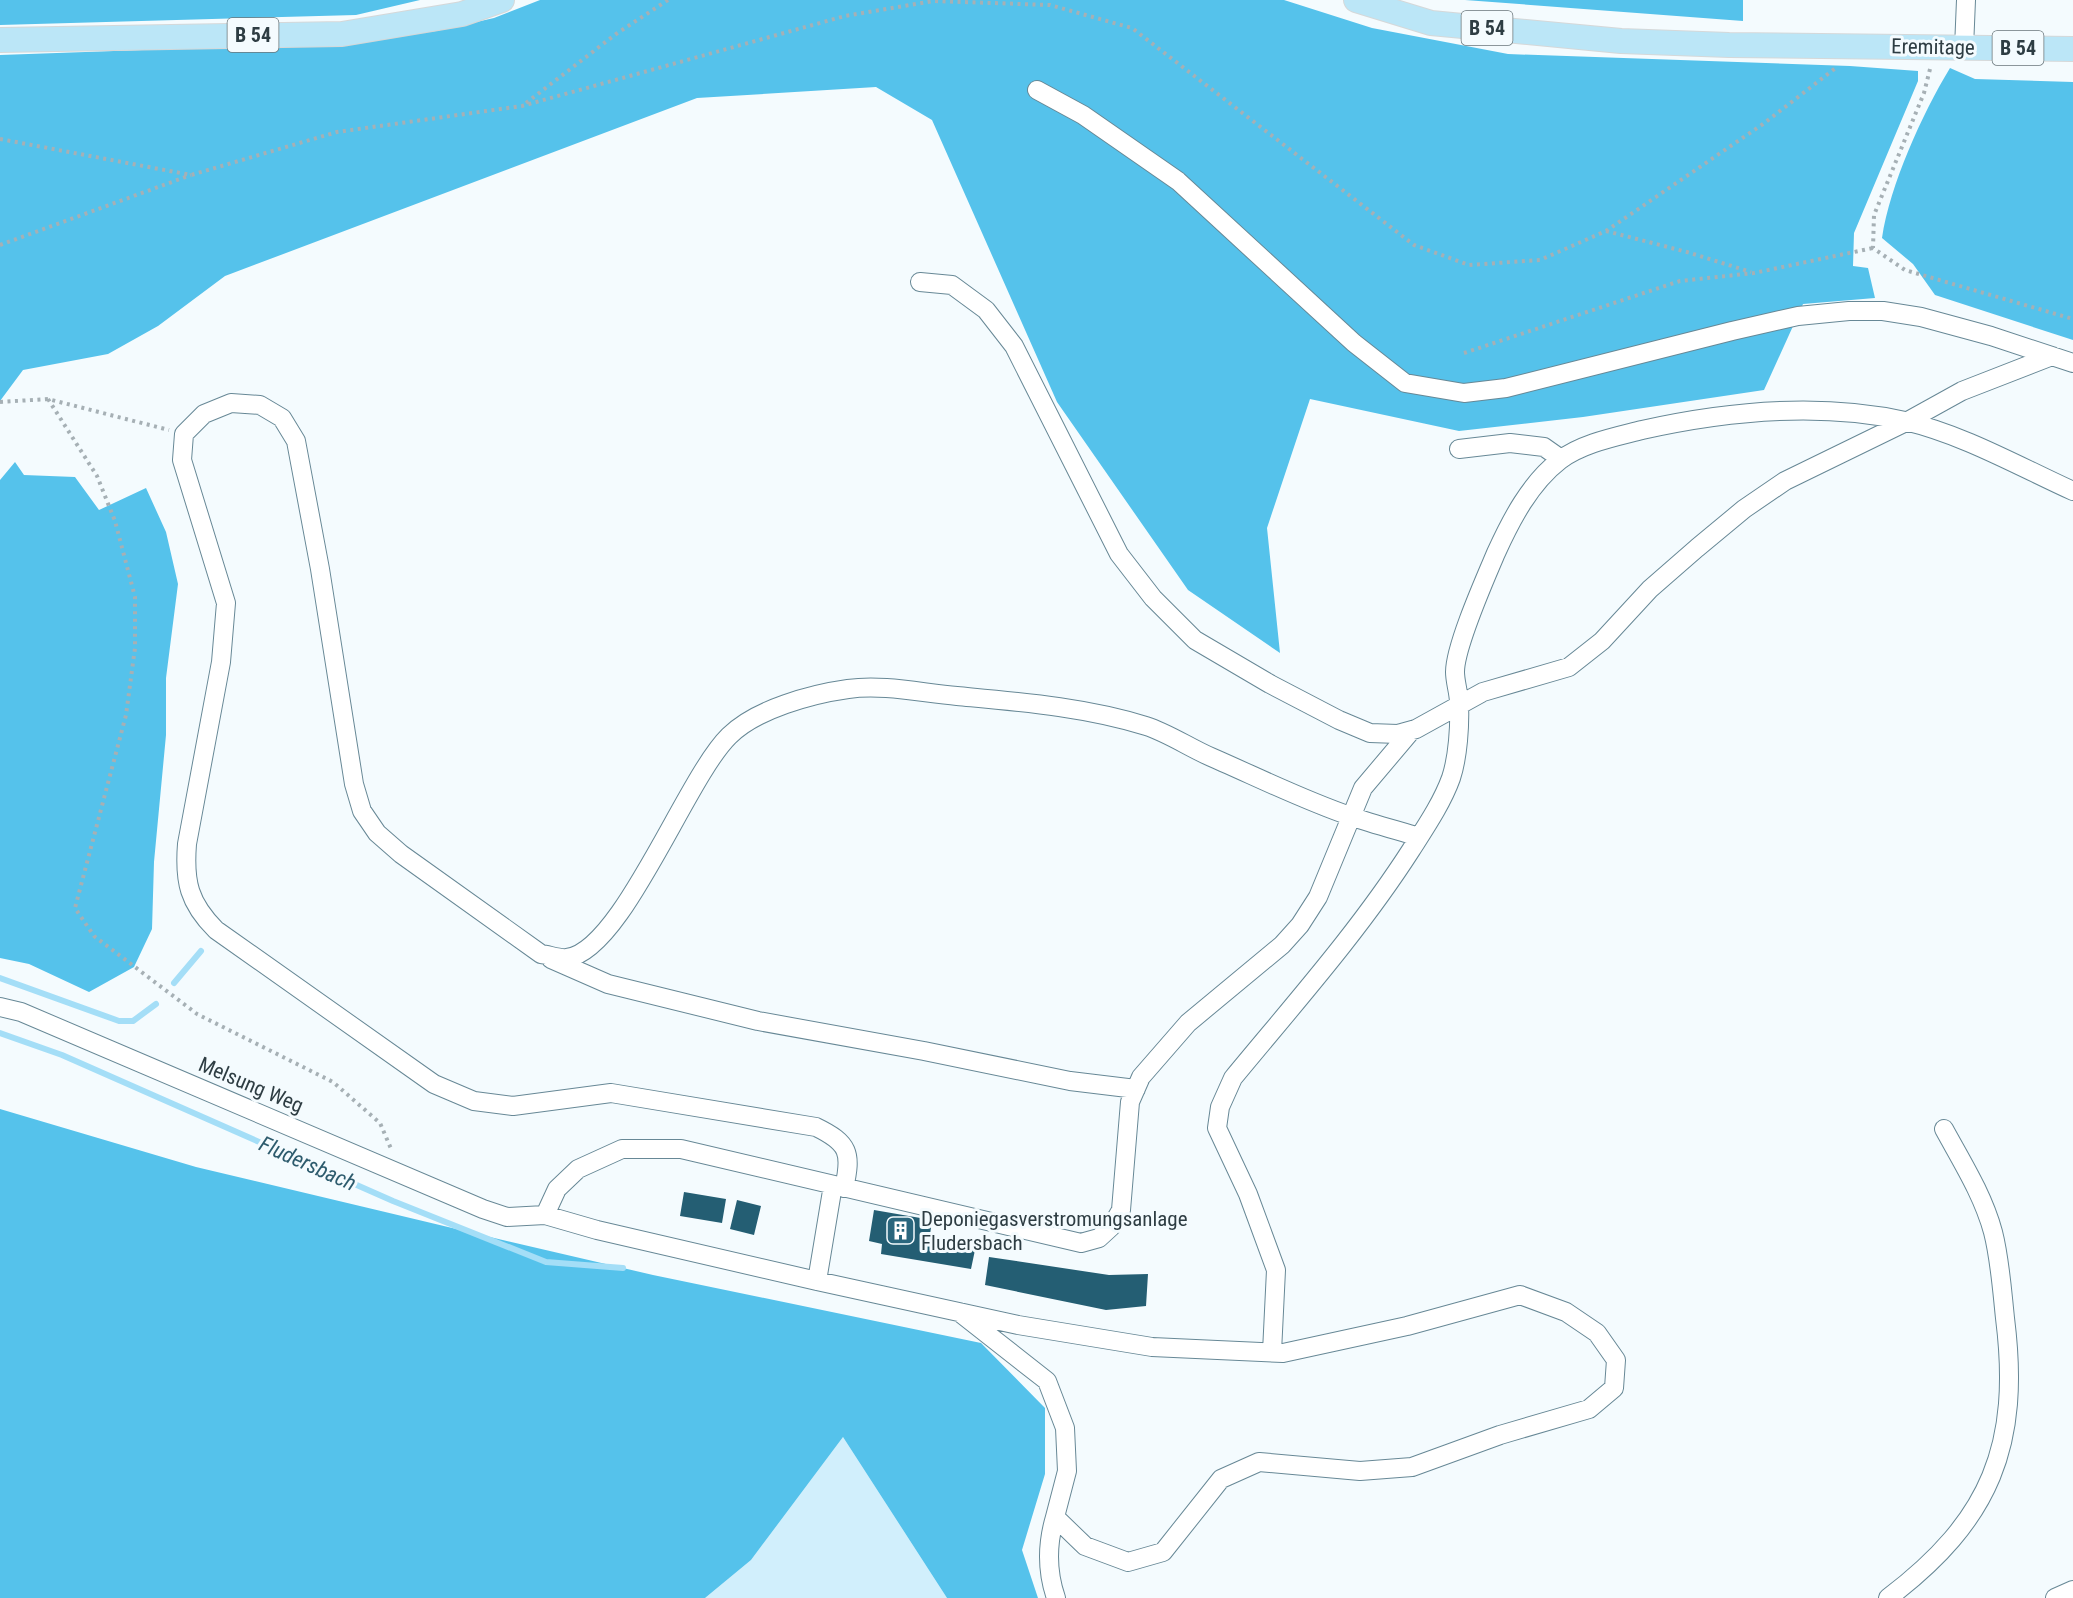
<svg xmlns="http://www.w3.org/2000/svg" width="2073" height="1598" viewBox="0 0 2073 1598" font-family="'Roboto Condensed',sans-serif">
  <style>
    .green { fill: #d1effc }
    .forest { fill: #55c2eb }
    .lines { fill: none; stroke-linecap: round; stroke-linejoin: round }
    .stream { stroke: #a4def7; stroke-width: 6 }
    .building { fill: #245e73 }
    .minor-casing { stroke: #678896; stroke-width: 20 }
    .major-casing { stroke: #d5d8d9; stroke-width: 26 }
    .path { stroke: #a6b0b5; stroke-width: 4; stroke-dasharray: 3 4.5; stroke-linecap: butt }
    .minor { stroke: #fff; stroke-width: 18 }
    .major { stroke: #bbe6f7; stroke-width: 24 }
    .labels { text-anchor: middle; stroke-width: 6; stroke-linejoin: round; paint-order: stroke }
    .shield { fill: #f4fbfe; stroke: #69767b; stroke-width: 1.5 }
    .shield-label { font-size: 20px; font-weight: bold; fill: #2e3d43 }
    .street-label { font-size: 21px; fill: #2e3d43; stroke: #f4fbfe }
    .poi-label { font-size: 21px; fill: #2e3d43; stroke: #f4fbfe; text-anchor: start }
    .water-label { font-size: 22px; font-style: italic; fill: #2d5b6d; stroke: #f4fbfe }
  </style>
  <rect width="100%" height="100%" fill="#f4fbfe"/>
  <path class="green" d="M843 1437 947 1598H705L751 1560Z"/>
  <path class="forest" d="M0 0H420L356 15 0 25Z
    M540 0H1284L1372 28 1508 54 1850 66 1918 71V81L1854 233 1853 266 1868 268 1875 298 1803 304 1764 390 1583 417 1459 431 1310 399 1267 528 1280 653 1188 590 1057 402 932 120 876 87 697 98 225 276 158 326 108 354 23 370 0 401V55L283 45 436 31 494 18Z
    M1465 0H1743V21Z
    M1950 68 1975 79 2073 82V340L1935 295 1913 264 1882 238C1890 185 1922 114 1950 68Z
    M15 462 24 475 75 477 99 510 146 488 166 532 178 584 166 678V735L154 862 152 929 134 967 89 992 29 964 0 958V480Z
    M0 1109 196 1167 490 1237 653 1275 981 1343 1045 1408V1474L1022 1550 1038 1598H947L843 1437 751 1560 705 1598H0Z"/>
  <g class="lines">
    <path class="stream" d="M0 978 119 1021H133L156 1004
      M174 983 201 951
      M0 1033 62 1055 393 1201 546 1262 623 1268"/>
  </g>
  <path class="building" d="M684 1192 726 1199 722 1223 680 1216Z
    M737 1200 761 1206 754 1235 730 1229Z
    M874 1210 932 1220 929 1242 975 1250 971 1269 881 1254 882 1244 869 1241Z
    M989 1257 1109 1275 1148 1274 1146 1306 1106 1310 985 1285Z"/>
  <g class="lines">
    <defs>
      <path id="minor" d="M1964 48 1966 0
        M1037 90 1083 115 1178 181 1354 343 1405 383 1464 393 1506 388 1732 331 1798 316 1849 311H1883L1921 317 1991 336 2073 363
        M920 282 952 285 986 310 1014 346 1119 554 1153 598 1195 640 1270 684 1339 720 1370 733 1398 734 1416 729 1483 692 1569 667 1602 641 1650 589 1697 548 1744 509 1785 481 1906 422 1962 391 2052 356
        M1459 449 1510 443 1544 447 1561 459
        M551 959 608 984 758 1021 924 1051 1070 1081 1136 1089
        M0 1007 21 1012 483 1209 507 1217 545 1215 557 1189 578 1169 622 1149H681L1081 1243 1099 1238 1111 1227 1121 1210 1130 1102 1141 1077 1188 1023 1282 945 1300 925 1318 897 1363 788 1412 730
        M844 1188C852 1153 849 1143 816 1127L611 1093 513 1106 474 1101 434 1084 216 930C189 903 184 882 187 844L221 662 226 603 182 460 184 434 204 414 231 403 260 405 282 418 296 441 320 569 354 784 362 811 377 833 401 854 541 954C549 955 560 959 567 958 622 951 686 778 729 736 756 709 812 694 848 689 883 684 922 693 957 696 1020 702 1085 707 1146 726 1168 733 1190 748 1211 757 1257 777 1303 800 1350 816 1373 824 1396 830 1419 837
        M545 1215 597 1230 817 1281 1018 1325 1152 1347 1283 1353 1407 1326 1520 1295 1566 1312 1597 1333 1616 1360 1614 1388 1589 1409 1500 1435 1412 1467 1360 1471 1259 1462 1221 1479 1163 1552 1128 1562 1085 1546 1055 1517 1067 1471 1065 1428 1047 1381 959 1312
        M817 1281 833 1185
        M1272 1352 1276 1270 1248 1194 1217 1128 1220 1107 1233 1078C1294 1004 1359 931 1411 850 1425 828 1442 803 1451 778 1458 757 1460 725 1459 703 1459 693 1455 682 1455 672 1455 646 1485 579 1496 553 1511 520 1530 483 1560 460 1583 443 1615 437 1642 430 1727 411 1819 402 1905 421 1964 435 2018 466 2073 491
        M1055 1517C1047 1544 1047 1572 1056 1598
        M1888 1598C1991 1520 2021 1445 2005 1318 2002 1290 2000 1259 1993 1232 1983 1195 1962 1162 1944 1129
        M2055 1598 2073 1590"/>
      <path id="major" d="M1356 0 1431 23 1621 41 1729 45 2073 49
        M0 40 342 34 462 14 502 0"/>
    </defs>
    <use href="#minor" class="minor-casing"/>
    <use href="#major" class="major-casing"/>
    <path class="path" d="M1930 69 1924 93 1874 215 1873 248 1905 270 2073 319
      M526 103 616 34 668 0
      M0 139 191 175 337 132 522 106 845 16 934 1 1050 5 1132 28 1414 245 1469 265 1540 260 1606 231 1763 124 1837 67
      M1606 231 1687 252 1751 272
      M0 245 191 175
      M1464 353 1680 281 1754 273 1873 248
      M48 399 97 476 115 521 135 597V648L126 715 75 908 94 936 197 1014 333 1082 380 1123 392 1151
      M0 402 48 399 169 430"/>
    <use href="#minor" class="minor"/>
    <use href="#major" class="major"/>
  </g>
  <defs>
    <symbol id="building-square" viewBox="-11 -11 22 22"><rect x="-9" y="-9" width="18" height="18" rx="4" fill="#2a667d" stroke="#f4fbfe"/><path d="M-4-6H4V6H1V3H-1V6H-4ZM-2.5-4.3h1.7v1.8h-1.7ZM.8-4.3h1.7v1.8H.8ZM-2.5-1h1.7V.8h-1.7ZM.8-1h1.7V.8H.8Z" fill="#fff"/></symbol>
  </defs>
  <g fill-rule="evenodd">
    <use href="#building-square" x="884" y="1214" width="33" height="33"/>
  </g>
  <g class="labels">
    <g class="shield">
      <rect x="1461.5" y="11" width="51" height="34" rx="4.5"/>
      <rect x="227.5" y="18" width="51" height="34" rx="4.5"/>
      <rect x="1992.5" y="31" width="51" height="34" rx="4.5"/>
    </g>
    <g class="shield-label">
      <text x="1487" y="35">B 54</text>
      <text x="253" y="42">B 54</text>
      <text x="2018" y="55">B 54</text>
    </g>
    <g class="street-label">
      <text transform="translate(1933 47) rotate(1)" y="7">Eremitage</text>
      <text transform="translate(251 1085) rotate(23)" y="7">Melsung Weg</text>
    </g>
    <g class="poi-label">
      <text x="921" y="1226">Deponiegasverstromungsanlage<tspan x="921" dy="24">Fludersbach</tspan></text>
    </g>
    <g class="water-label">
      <text transform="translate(308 1163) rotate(24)" y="8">Fludersbach</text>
    </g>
  </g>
</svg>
